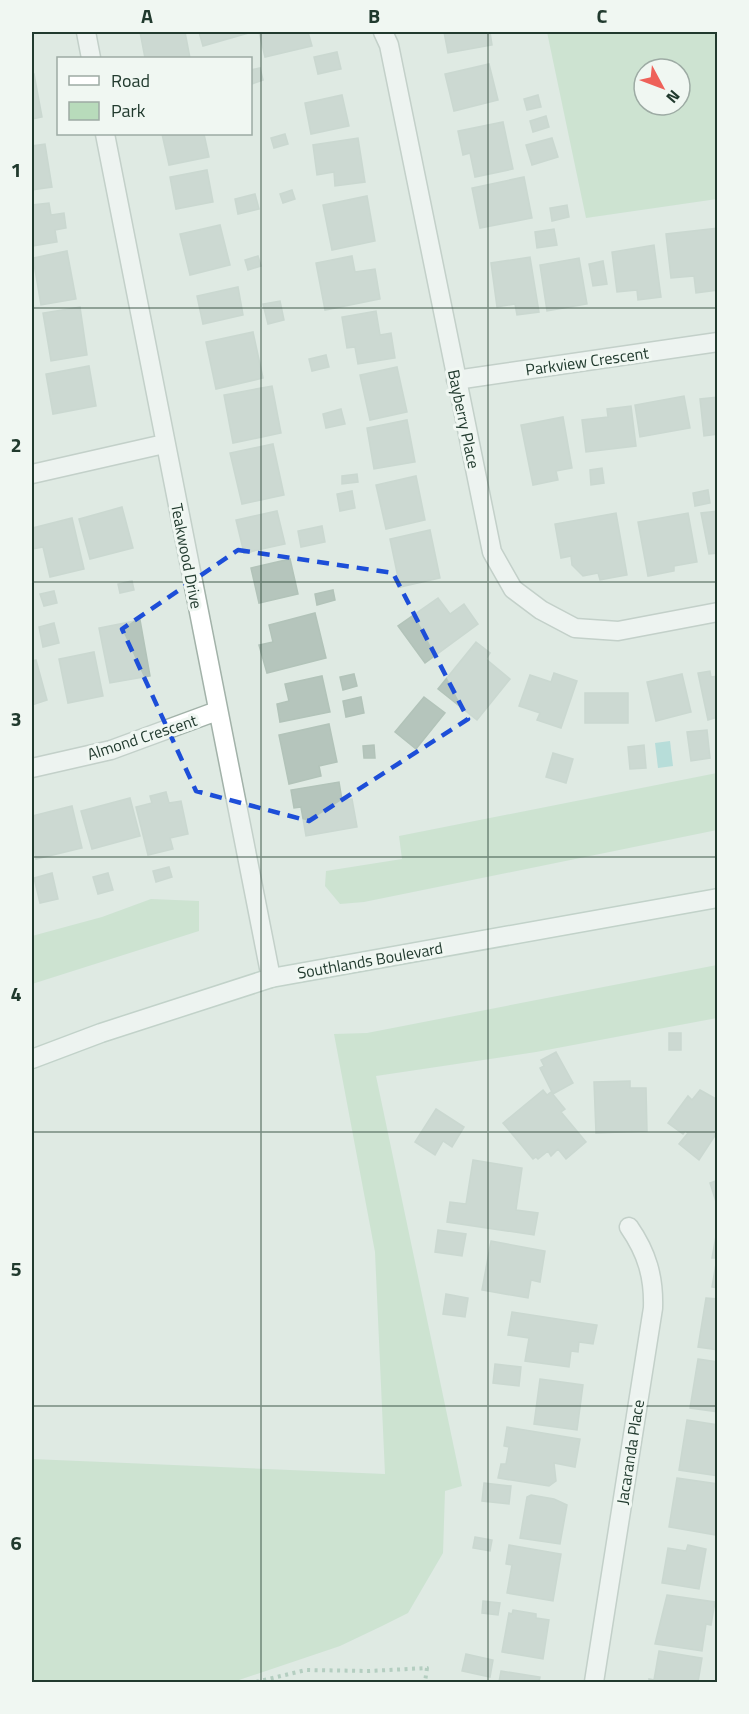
<svg xmlns="http://www.w3.org/2000/svg" width="749" height="1714" viewBox="0 0 749 1714" font-family="'Titillium Web',sans-serif">
  <style>
    .green { fill: #b8dbbb; fill-rule: evenodd }
    .water { fill: #88cecc }
    .building { fill: #b5c5bc; stroke: #b2c3b9; stroke-width: 1.5 }
    .lines { fill: none; stroke-linecap: round; stroke-linejoin: round }
    .street-casing { stroke: #a2b2a9; stroke-width: 21 }
    .secondary-casing { stroke: #9fb6a9; stroke-width: 21 }
    .path { stroke: #81ad96; stroke-width: 4; stroke-dasharray: 3 4.5; stroke-linecap: butt }
    .street { stroke: #fff; stroke-width: 18 }
    .secondary { stroke: #fff; stroke-width: 18 }
    .marked { fill: none; stroke: #1d4ed8; stroke-width: 4.5; stroke-dasharray: 12 8; stroke-linejoin: round }
    .grid { fill: none; stroke: #213a2e; stroke-width: 1.5; stroke-opacity: 0.55 }
    .labels { text-anchor: middle; stroke-width: 6; stroke-linejoin: round; paint-order: stroke }
    .street-label { font-size: 16px; fill: #213a2e; stroke: #f0f7f2 }
    .neatline { fill: none; stroke: #213a2e; stroke-width: 2 }
    .grid-label { font-size: 20px; text-anchor: middle; font-weight: bold; fill: #213a2e }
  </style>
  <rect width="100%" height="100%" fill="#dfeae3"/>
  <path class="green" d="M547 32H717V199L586 218ZM644 69H680V105H644Z
    M717 773V830L364 902 340 904 325 886 326 871 402 859 399 836Z
    M151 899 199 901V931L32 984V936L102 917Z
    M717 965V1018L536 1052 376 1076 462 1486 445 1491 443 1553 408 1613 382 1626 340 1646 233 1682H32V1459L385 1474 375 1252 334 1034 367 1033Z"/>
  <path class="water" d="M670 741 673 766 658 768 655 743Z"/>
  <path class="building" d="M140 32H185L190 58H145Z
    M199 32H252L203 46Z
    M259 32H308L312 46 265 57Z
    M444 32H490L492 45 448 53Z
    M337 52 341 69 318 74 314 57Z
    M489 64 498 100 454 111 445 74Z
    M260 68 263 80 252 84 250 70Z
    M34 74 42 117 32 119V75Z
    M342 95 349 126 311 134 305 103Z
    M538 95 541 107 527 110 524 99Z
    M546 116 549 127 533 132 530 121Z
    M503 122 513 169 475 177 470 153 463 155 458 131Z
    M162 134H204L209 157 169 165Z
    M285 134 288 144 274 148 271 138Z
    M358 138 365 182 335 186 334 172 317 175 313 145Z
    M552 138 558 157 532 165 526 145Z
    M45 144 52 187 32 190V146Z
    M207 170 213 202 176 209 170 177Z
    M524 177 532 218 480 228 472 188Z
    M292 190 295 199 283 203 280 194Z
    M255 194 259 209 238 214 235 199Z
    M367 196 375 241 332 250 323 205Z
    M49 203 51 215 64 213 66 228 55 230 57 242 32 246V205Z
    M567 205 569 217 552 221 550 208Z
    M220 225 230 265 190 275 180 234Z
    M718 228V290L696 293 694 276 671 278 666 234Z
    M554 229 557 245 537 248 535 232Z
    M654 245 661 297 638 300 637 290 617 292 612 252Z
    M67 251 76 299 41 305 33 258Z
    M258 256 261 266 248 270 245 260Z
    M352 256 355 272 375 269 380 299 325 310 316 263Z
    M530 257 539 312 517 315 515 304 497 307 491 263Z
    M579 258 587 304 547 311 540 265Z
    M603 261 607 284 593 286 589 264Z
    M238 287 243 315 203 324 197 296Z
    M280 301 284 320 268 324 263 304Z
    M80 307 87 355 51 361 43 313Z
    M376 311 380 335 391 333 395 358 358 364 355 347 347 348 342 317Z
    M253 332 263 378 216 389 206 342Z
    M326 355 329 367 312 371 309 359Z
    M89 366 96 406 53 414 46 374Z
    M397 367 407 412 370 420 360 375Z
    M272 386 281 433 233 443 224 395Z
    M684 396 690 428 640 437 635 405Z
    M718 397V434L704 436 700 399Z
    M631 406 636 446 586 452 582 420 608 417 607 409Z
    M341 409 345 424 326 428 323 414Z
    M563 417 572 468 556 471 558 480 533 485 521 425Z
    M407 420 415 462 374 469 367 428Z
    M273 444 284 495 242 504 230 453Z
    M602 468 604 483 591 485 590 470Z
    M357 474 358 482 342 484V476Z
    M416 476 425 520 386 529 376 485Z
    M708 490 710 503 695 506 693 493Z
    M352 491 355 508 340 511 337 494Z
    M122 507 133 548 90 559 79 519Z
    M277 511 285 544 244 553 236 520Z
    M718 511V553L709 554 701 513Z
    M616 513 627 575 600 580 598 573 583 576 572 565 571 556 561 558 555 524Z
    M688 513 697 562 674 566V571L648 576 638 522Z
    M72 518 84 569 50 577 43 547 32 549V528Z
    M322 526 325 542 301 547 298 531Z
    M430 530 440 578 400 587 390 539Z
    M290 559 298 594 259 603 251 568Z
    M132 581 134 590 120 593 118 584Z
    M333 590 335 600 317 605 315 594Z
    M54 591 57 603 44 606 40 594Z
    M438 598 450 614 464 604 478 624 425 663 398 626Z
    M315 613 326 658 267 673 259 645 273 642 269 625Z
    M140 620 150 676 110 683 99 628Z
    M54 623 59 643 43 647 39 627Z
    M476 642 490 653 486 659 510 679 477 720 438 689Z
    M94 652 103 696 68 703 59 659Z
    M36 660 47 700 32 705V661Z
    M710 671 711 677 718 676V717L708 720 698 673Z
    M554 673 577 681 561 728 537 720 540 713 519 706 530 675 551 682Z
    M354 674 357 686 343 690 340 677Z
    M682 674 691 712 656 721 647 682Z
    M322 676 330 712 280 722 277 704 289 701 285 684Z
    M585 693H628V723H585Z
    M361 697 364 713 346 717 343 701Z
    M424 697 445 713 416 749 395 732Z
    M329 724 337 762 319 766 321 776 289 784 279 735Z
    M707 730 710 758 691 761 687 732Z
    M374 745 375 758H364L363 746Z
    M644 745 646 768 630 769 628 747Z
    M553 753 573 759 566 783 546 777Z
    M339 782 342 800 352 799 357 827 306 836 301 807 294 808 291 790Z
    M166 792 169 803 181 801 188 834 170 838 173 849 148 855 136 807 152 803 150 796Z
    M130 798 140 836 92 849 81 811Z
    M72 806 82 848 36 859 32 838V816Z
    M169 867 172 877 156 882 153 871Z
    M52 873 58 899 40 903 34 878Z
    M108 873 113 890 98 894 93 877Z
    M669 1033H681V1050H669Z
    M556 1052 573 1083 553 1094 540 1068 544 1066 541 1060Z
    M630 1081V1088H646L647 1131 596 1133 594 1082Z
    M543 1090 547 1095 551 1092 565 1109 561 1112 586 1142 566 1159 558 1149 551 1156 548 1151 538 1159 536 1157 533 1159 503 1123Z
    M700 1090 718 1100V1131L699 1160 679 1144 688 1133 685 1131 683 1134 668 1123 688 1096 692 1100Z
    M436 1109 464 1127 452 1147 443 1141 435 1155 415 1142Z
    M473 1160 522 1168 516 1210 538 1213 534 1235 447 1222 450 1202 466 1204Z
    M718 1180V1208L710 1183Z
    M438 1230 466 1234 462 1256 435 1252Z
    M716 1236H718V1288L712 1287 717 1258H712Z
    M491 1241 545 1251 540 1282 531 1280 528 1298 482 1290Z
    M446 1294 468 1298 465 1317 443 1314Z
    M706 1298 718 1299V1350L698 1347Z
    M512 1312 597 1325 593 1344 579 1342 578 1352 571 1351 569 1367 525 1361 529 1338 508 1335Z
    M698 1359 718 1362V1412L690 1408Z
    M495 1364 521 1367 519 1386 493 1383Z
    M540 1379 583 1385 577 1430 534 1424Z
    M687 1420 718 1425V1476L679 1470Z
    M507 1427 580 1439 575 1467 554 1463 556 1481 549 1486 498 1478 501 1464H506L509 1447 504 1446Z
    M677 1478 718 1484 716 1535 669 1527Z
    M484 1483 511 1486 509 1504 482 1501Z
    M531 1495 554 1499 567 1505 560 1544 520 1538 527 1497Z
    M475 1537 492 1540 490 1551 473 1548Z
    M509 1545 561 1554 553 1601 507 1593 512 1565 506 1564Z
    M688 1545 706 1549 699 1589 662 1583 668 1548 686 1551Z
    M667 1595 715 1602 711 1625 706 1624 702 1651 655 1644Z
    M483 1601 500 1603 498 1615 482 1613Z
    M513 1610 536 1614V1618L549 1620 543 1659 502 1652 509 1613 512 1614Z
    M659 1651 702 1658 698 1682H649V1679L654 1680Z
    M466 1654 493 1660 490 1677 462 1671Z
    M501 1671 540 1677 539 1682H499Z"/>
  <g class="lines">
    <defs>
      <path id="street" d="M86 32 91 58
        M383 32 389 45 492 552 513 589 541 610 575 628 618 631 718 612
        M105 134 271 978
        M456 380 718 342
        M32 474 164 444
        M32 768 111 750 217 711
        M594 1682 653 1308C654 1277 647 1253 629 1227"/>
      <path id="secondary" d="M32 1059 101 1033 271 978 718 898"/>
    </defs>
    <use href="#street" class="street-casing"/>
    <use href="#secondary" class="secondary-casing"/>
    <path class="path" d="M256 1682 306 1670 369 1671 427 1668 425 1682"/>
    <use href="#street" class="street"/>
    <use href="#secondary" class="secondary"/>
  </g>
  <path d="M0 0H749V1714H0ZM238 550 393 573 468 719 309 821 196 791 122 629Z" fill="#dfeae3" fill-opacity=".55" fill-rule="evenodd"/>
  <path class="marked" d="M238 550 393 573 468 719 309 821 196 791 122 629Z"/>
  <path class="grid" d="M261 32V1682M488 32V1682M32 308H718M32 582H718M32 857H718M32 1132H718M32 1406H718"/>
  <g class="labels">
    <g class="street-label">
      <text transform="translate(587 361) rotate(-8)" y="6">Parkview Crescent</text>
      <text transform="translate(464 419) rotate(78)" y="6">Bayberry Place</text>
      <text transform="translate(187 556) rotate(79)" y="6">Teakwood Drive</text>
      <text transform="translate(142 737) rotate(-18)" y="6">Almond Crescent</text>
      <text transform="translate(370 960) rotate(-10)" y="6">Southlands Boulevard</text>
      <text transform="translate(630 1452) rotate(-81)" y="6">Jacaranda Place</text>
    </g>
  </g>
  <rect width="749" height="1714" fill="none" stroke="#f0f7f2" stroke-width="66"/>
  <rect x="57" y="57" width="195" height="78" fill="#f0f7f2" stroke="#9daba4" stroke-width="1.5"/>
  <rect x="69" y="76" width="30" height="9" fill="#ffffff" stroke="#9daba4" stroke-width="1.5"/>
  <text x="111" y="87" font-size="18" fill="#213a2e">Road</text>
  <rect x="69" y="102" width="30" height="18" fill="#b8dbbb" stroke="#9daba4" stroke-width="1.5"/>
  <text x="111" y="117" font-size="18" fill="#213a2e">Park</text>
  <g transform="translate(662 87) rotate(131)"><circle r="28" fill="#f0f7f2" stroke="#9daba4" stroke-width="1.5"/>
  <path d="M0-4.5L10 22L0 15L-10 22Z" fill="#ee6159"/>
  <text y="-9" font-size="16" font-weight="bold" text-anchor="middle" fill="#213a2e">N</text>
  </g>
  <rect x="33" y="33" width="683" height="1648" class="neatline"/>
  <g class="grid-label">
    <text x="147" y="23">A</text>
    <text x="374" y="23">B</text>
    <text x="602" y="23">C</text>
    <text x="16" y="177">1</text>
    <text x="16" y="452">2</text>
    <text x="16" y="726">3</text>
    <text x="16" y="1001">4</text>
    <text x="16" y="1276">5</text>
    <text x="16" y="1550">6</text>
  </g>
</svg>
